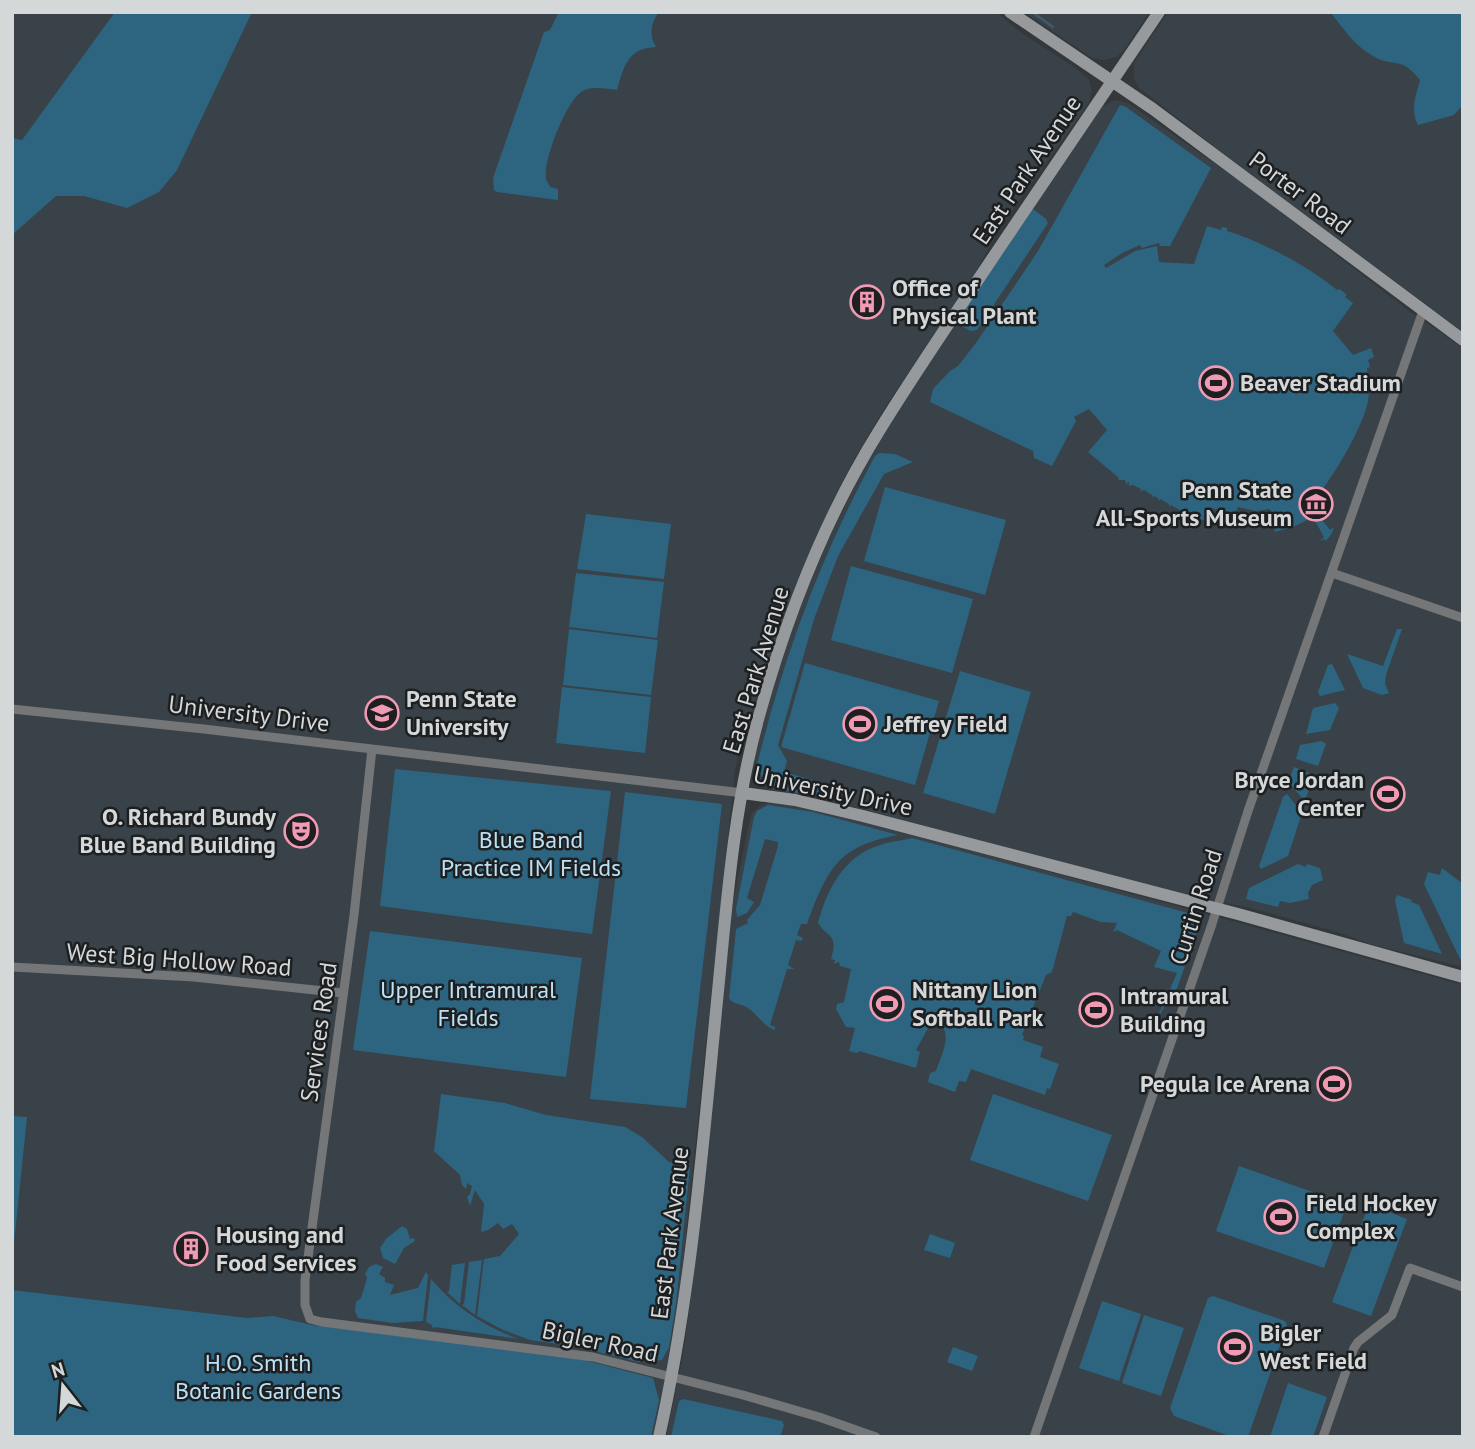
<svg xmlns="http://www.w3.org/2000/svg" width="1475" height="1449" viewBox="0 0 1475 1449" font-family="'PT Sans',sans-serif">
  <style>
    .built { fill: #384248 }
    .green { fill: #2d6581 }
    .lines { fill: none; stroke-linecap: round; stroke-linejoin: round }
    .stream { stroke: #405b68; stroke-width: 2.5 }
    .street { stroke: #747678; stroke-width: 9 }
    .secondary { stroke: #969a9c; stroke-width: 12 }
    .labels { text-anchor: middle; stroke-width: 5; stroke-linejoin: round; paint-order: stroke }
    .street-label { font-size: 24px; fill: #d5d8d9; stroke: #1d1f20 }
    .poi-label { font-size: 24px; font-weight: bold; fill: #d5d8d9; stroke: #1d1f20; text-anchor: start }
    .park-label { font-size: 24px; fill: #bbe1f6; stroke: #1d1f20 }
  </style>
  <rect width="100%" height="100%" fill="#34383a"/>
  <path class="built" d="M12 12H996L1023 34 1076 68 1089 80 1092 90 1089 103 1002 225 976 271 884 409 856 456 835 496 794 589 743 736 735 770 680 1292 670 1359 653 1437H12Z
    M1024 12H1149L1125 49 1117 57 1103 60 1092 58Z
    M1168 12H1463V332L1229 158 1138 87 1134 78V63Z
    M1115 100 1128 103 1244 184 1408 310 1463 348V967L1373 945 1337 932 1247 907 1187 896 832 801 770 789 758 780 754 772 753 762 769 699 790 634 818 560 865 466 932 356 1102 107Z
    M769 802 819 810 1192 910 1463 985V1437H666L682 1361 693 1282 732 907 749 823 752 813 761 805Z"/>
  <path class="green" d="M115 12H252L177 170 159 192 127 208 84 196H56L12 235V138L22 140Z
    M559 12H659C650 23 649 36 656 47 628 48 624 66 617 90 605 89 590 85 580 93 566 103 543 160 546 178 546 180 549 185 550 187L558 189V200L497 192 494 190 493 178 544 32 550 30Z
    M1330 12H1463V105L1454 115 1418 125C1410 110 1416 95 1420 80 1399 54 1395 69 1373 56 1355 46 1343 28 1330 12Z
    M1120 105 1126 107 1211 168 1170 246H1160L1159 243 1142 248 1140 245 1122 253 1104 265 1106 268 1135 251 1157 246 1159 262 1194 264 1207 226 1221 230 1222 227 1227 228V231C1263 242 1308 266 1337 290L1340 289 1347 295 1345 297 1353 303 1333 331 1353 355 1371 348 1374 357 1368 360 1370 367 1367 368C1368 379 1370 390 1368 401 1363 427 1334 476 1317 496L1325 507 1317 514 1330 530 1334 527 1332 533 1326 541 1325 539 1320 541 1324 537 1313 517 1293 527 1275 532 1270 509 1256 511 1238 507 1236 512 1233 513 1211 508 1207 521 1193 517 1191 519 1188 514 1184 515V512H1179L1180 510 1171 505 1169 507V504L1160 499 1159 501 1158 498 1154 496 1153 498 1152 495 1144 490 1140 492 1141 489 1133 485 1129 486V482L1126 484 1125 480H1118L1119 478 1088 452 1107 430 1089 409 1074 417 1076 421 1052 466 1034 458 1033 451 930 402 933 389 950 371 958 366 976 343 1038 251Z
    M1033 209 1046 219 1048 223 977 330 970 331 956 322Z
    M879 453 895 454 913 462 884 474 838 556 814 619 778 745 787 761 784 772 833 786 830 797C807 793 761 794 757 765 784 655 821 556 875 456Z
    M885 487 1006 520 985 595 864 561Z
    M586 514 671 524 664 579 577 569Z
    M851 566 973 599 952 673 831 640Z
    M576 573 664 582 657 638 569 627Z
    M569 629 658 640 651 695 563 685Z
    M1397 629H1402L1386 675 1385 684 1389 693 1382 695 1363 688 1347 654 1383 666Z
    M805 663 939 701 915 785 781 747Z
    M1332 664 1345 690 1320 696 1318 692 1328 665Z
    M960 671 1031 692 995 814 923 793Z
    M562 687 651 697 645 753 556 743Z
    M1335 703 1339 708 1330 730 1306 734 1313 708Z
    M1322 741 1326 744 1318 766 1296 759 1300 745Z
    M1294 767 1314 775 1306 798H1302L1288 782Z
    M395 769 611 791 592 934 380 906Z
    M625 792 722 804 686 1108 590 1099Z
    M1287 794 1302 813 1288 856 1261 869 1259 866 1283 797Z
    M768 805 813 812 898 835C837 846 827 870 807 924H801L797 935 803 938 801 941 796 940 788 965 794 969H787L770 1025 775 1027V1030C762 1025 759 1016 748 1008 741 1003 733 1005 729 998L736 929 748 923 747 920 760 905 778 846V842L765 839 747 898 754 902 747 913 737 917 736 909 754 817 757 811Z
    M912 838 1188 913 1197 921 1198 928 1173 1000 1169 999 1157 1020H1156L1177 973 1154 967 1161 951 1117 930 1113 932 1117 923 1101 922 1073 912 1071 916H1067L1052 972 1046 975 1022 1035 1024 1036 1023 1040 1043 1047 1040 1057 1059 1064 1050 1089 1047 1088 1045 1095 971 1069 966 1082 959 1081 955 1092 928 1082 930 1073 936 1071C942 1053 956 1029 933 1019L916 1050 920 1052 916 1068 859 1051 857 1053 849 1051 855 1028 846 1027 836 1009 837 1004 844 1002 851 969 840 966 839 962 834 964 835 960 831 959C839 933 827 938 818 923 827 889 844 856 880 845 890 841 901 841 912 838Z
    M1298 864 1306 867 1307 864 1320 868 1323 880 1312 885 1308 893 1309 899 1290 903 1280 901 1278 907 1246 899 1249 888Z
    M1442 868 1463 884V959H1460L1424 884 1428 872 1440 875Z
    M1397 895 1412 900 1411 902 1419 905 1442 954 1404 943 1395 900Z
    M370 931 582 958 566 1077 353 1050Z
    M441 1094 505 1103 546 1115 625 1127 642 1137 669 1162 690 1167 676 1304 669 1347 662 1360 638 1362 578 1347 530 1340 503 1330 477 1316 484 1259 500 1256 519 1234 512 1224 503 1229 498 1223 488 1230 481 1232 484 1204 475 1190 470 1206 467 1197 470 1194 472 1186 467 1183 466 1189 462 1185 460 1175 434 1151Z
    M993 1094 1112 1135 1088 1201 970 1160Z
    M12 1116 27 1117 12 1262Z
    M1239 1166 1347 1204 1324 1268 1216 1231Z
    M1369 1204 1407 1219 1371 1316 1332 1302Z
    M402 1226 407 1229 410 1239 414 1238 415 1241 404 1248 395 1264 383 1258 380 1248 386 1239Z
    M930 1234 955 1243 950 1258 924 1250Z
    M482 1260 475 1315 462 1305 464 1304 469 1262Z
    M465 1263 460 1304 447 1292 449 1291 452 1265Z
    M376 1264 383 1267 379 1274 385 1278V1282L394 1285 390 1295 418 1288 426 1272 428 1275 423 1321 393 1323 358 1318 355 1311 356 1302 361 1298 367 1278 365 1274 369 1267Z
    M431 1279C455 1307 484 1327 519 1339L435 1327 433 1329 432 1325 426 1322Z
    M12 1290 247 1318 273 1316 312 1325 580 1359 653 1378 659 1400 651 1437H12Z
    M1213 1296 1285 1321 1287 1325 1248 1437H1232L1174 1416 1170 1408 1208 1298Z
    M1102 1301 1141 1314 1119 1381 1079 1368Z
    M1144 1315 1184 1328 1161 1396 1122 1383Z
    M953 1347 978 1356 972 1371 947 1362Z
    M1288 1383 1327 1397 1313 1437H1270Z
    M683 1399 782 1421 784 1425 780 1437H671L679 1401Z"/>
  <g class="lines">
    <path class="stream" d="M1032 12 1053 27"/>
    <path class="street" d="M1332 573 1463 618
      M12 709 204 729 743 793
      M372 749 354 915 305 1280V1305L310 1319 322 1322 593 1357 743 1395 819 1417 876 1437
      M12 967 194 977 343 993
      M1034 1437 1211 927 1248 811 1423 311
      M1323 1437 1354 1348 1358 1342 1392 1315 1410 1268 1463 1287"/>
    <path class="secondary" d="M1010 12 1153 109 1463 340
      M743 793 795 800 863 816 1238 914 1463 977
      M659 1437C692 1291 703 1140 718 991 727 900 734 805 759 716 786 618 825 518 879 431 917 369 958 310 998 250 1052 171 1105 91 1159 12"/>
  </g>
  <defs>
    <symbol id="building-ring" viewBox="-11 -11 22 22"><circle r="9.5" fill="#1d1f20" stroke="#f09ab4" stroke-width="1.5"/><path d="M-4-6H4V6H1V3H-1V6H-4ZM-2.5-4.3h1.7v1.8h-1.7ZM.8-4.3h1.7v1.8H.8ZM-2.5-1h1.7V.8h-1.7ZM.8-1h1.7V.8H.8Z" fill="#f09ab4"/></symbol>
    <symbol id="stadium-ring" viewBox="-11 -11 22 22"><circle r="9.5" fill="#1d1f20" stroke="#f09ab4" stroke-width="1.5"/><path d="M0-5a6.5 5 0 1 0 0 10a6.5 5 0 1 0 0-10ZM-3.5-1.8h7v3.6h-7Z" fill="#f09ab4"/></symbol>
    <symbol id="museum-ring" viewBox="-11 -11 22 22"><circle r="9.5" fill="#1d1f20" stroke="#f09ab4" stroke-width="1.5"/><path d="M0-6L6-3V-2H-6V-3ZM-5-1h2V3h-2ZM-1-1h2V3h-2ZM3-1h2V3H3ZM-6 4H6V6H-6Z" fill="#f09ab4"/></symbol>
    <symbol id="university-ring" viewBox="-11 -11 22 22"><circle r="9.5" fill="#1d1f20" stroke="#f09ab4" stroke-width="1.5"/><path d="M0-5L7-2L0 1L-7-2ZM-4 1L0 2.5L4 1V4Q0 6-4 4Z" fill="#f09ab4"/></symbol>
    <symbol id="theatre-ring" viewBox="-11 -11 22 22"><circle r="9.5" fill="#1d1f20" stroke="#f09ab4" stroke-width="1.5"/><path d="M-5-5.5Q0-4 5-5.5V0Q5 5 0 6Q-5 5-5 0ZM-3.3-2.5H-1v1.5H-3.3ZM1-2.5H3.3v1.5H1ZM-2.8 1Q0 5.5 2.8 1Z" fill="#f09ab4"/></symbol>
  </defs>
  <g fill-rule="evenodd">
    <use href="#building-ring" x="848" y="283" width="38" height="38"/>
    <use href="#stadium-ring" x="1197" y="364" width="38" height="38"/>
    <use href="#museum-ring" x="1297" y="485" width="38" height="38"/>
    <use href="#university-ring" x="363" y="694" width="38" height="38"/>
    <use href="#stadium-ring" x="841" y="705" width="38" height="38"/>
    <use href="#stadium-ring" x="1369" y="775" width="38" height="38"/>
    <use href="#theatre-ring" x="282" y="812" width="38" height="38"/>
    <use href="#stadium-ring" x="868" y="985" width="38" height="38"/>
    <use href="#stadium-ring" x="1077" y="991" width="38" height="38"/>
    <use href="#stadium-ring" x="1315" y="1065" width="38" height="38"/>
    <use href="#stadium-ring" x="1262" y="1198" width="38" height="38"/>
    <use href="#building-ring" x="172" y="1230" width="38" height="38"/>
    <use href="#stadium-ring" x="1216" y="1328" width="38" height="38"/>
  </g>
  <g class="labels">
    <g class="street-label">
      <text transform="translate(1027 170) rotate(-56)" y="8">East Park Avenue</text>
      <text transform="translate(1300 193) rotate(37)" y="8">Porter Road</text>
      <text transform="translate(756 670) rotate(-73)" y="8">East Park Avenue</text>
      <text transform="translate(249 714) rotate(7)" y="8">University Drive</text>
      <text transform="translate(833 791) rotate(12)" y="8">University Drive</text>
      <text transform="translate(1196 907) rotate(-72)" y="8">Curtin Road</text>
      <text transform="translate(179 960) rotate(4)" y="8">West Big Hollow Road</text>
      <text transform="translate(319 1032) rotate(-82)" y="8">Services Road</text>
      <text transform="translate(670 1233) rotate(-83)" y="8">East Park Avenue</text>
      <text transform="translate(600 1342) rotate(12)" y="8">Bigler Road</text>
    </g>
    <g class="poi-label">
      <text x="892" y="296">Office of<tspan x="892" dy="28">Physical Plant</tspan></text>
      <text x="1240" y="391">Beaver Stadium</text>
      <text x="1292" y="498" text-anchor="end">Penn State<tspan x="1292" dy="28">All-Sports Museum</tspan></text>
      <text x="406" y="707">Penn State<tspan x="406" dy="28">University</tspan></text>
      <text x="884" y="732">Jeffrey Field</text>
      <text x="1364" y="788" text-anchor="end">Bryce Jordan<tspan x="1364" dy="28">Center</tspan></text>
      <text x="276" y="825" text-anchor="end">O. Richard Bundy<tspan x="276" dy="28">Blue Band Building</tspan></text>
      <text x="912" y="998">Nittany Lion<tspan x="912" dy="28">Softball Park</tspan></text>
      <text x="1120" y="1004">Intramural<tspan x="1120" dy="28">Building</tspan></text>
      <text x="1310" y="1092" text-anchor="end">Pegula Ice Arena</text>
      <text x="1306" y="1211">Field Hockey<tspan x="1306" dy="28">Complex</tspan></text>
      <text x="216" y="1243">Housing and<tspan x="216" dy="28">Food Services</tspan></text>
      <text x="1260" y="1341">Bigler<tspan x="1260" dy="28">West Field</tspan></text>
    </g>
    <g class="park-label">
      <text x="531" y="848">Blue Band<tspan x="531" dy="28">Practice IM Fields</tspan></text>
      <text x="468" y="998">Upper Intramural<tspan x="468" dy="28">Fields</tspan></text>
      <text x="258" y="1371">H.O. Smith<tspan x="258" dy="28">Botanic Gardens</tspan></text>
    </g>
  </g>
  <rect width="1475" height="1449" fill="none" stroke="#d5d8d9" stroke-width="28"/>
  <g transform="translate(63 1386) rotate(343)" stroke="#1d1f20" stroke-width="5" paint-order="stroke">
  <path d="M0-5L12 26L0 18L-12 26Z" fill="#d5d8d9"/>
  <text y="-10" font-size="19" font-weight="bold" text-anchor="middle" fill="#d5d8d9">N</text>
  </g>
</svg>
